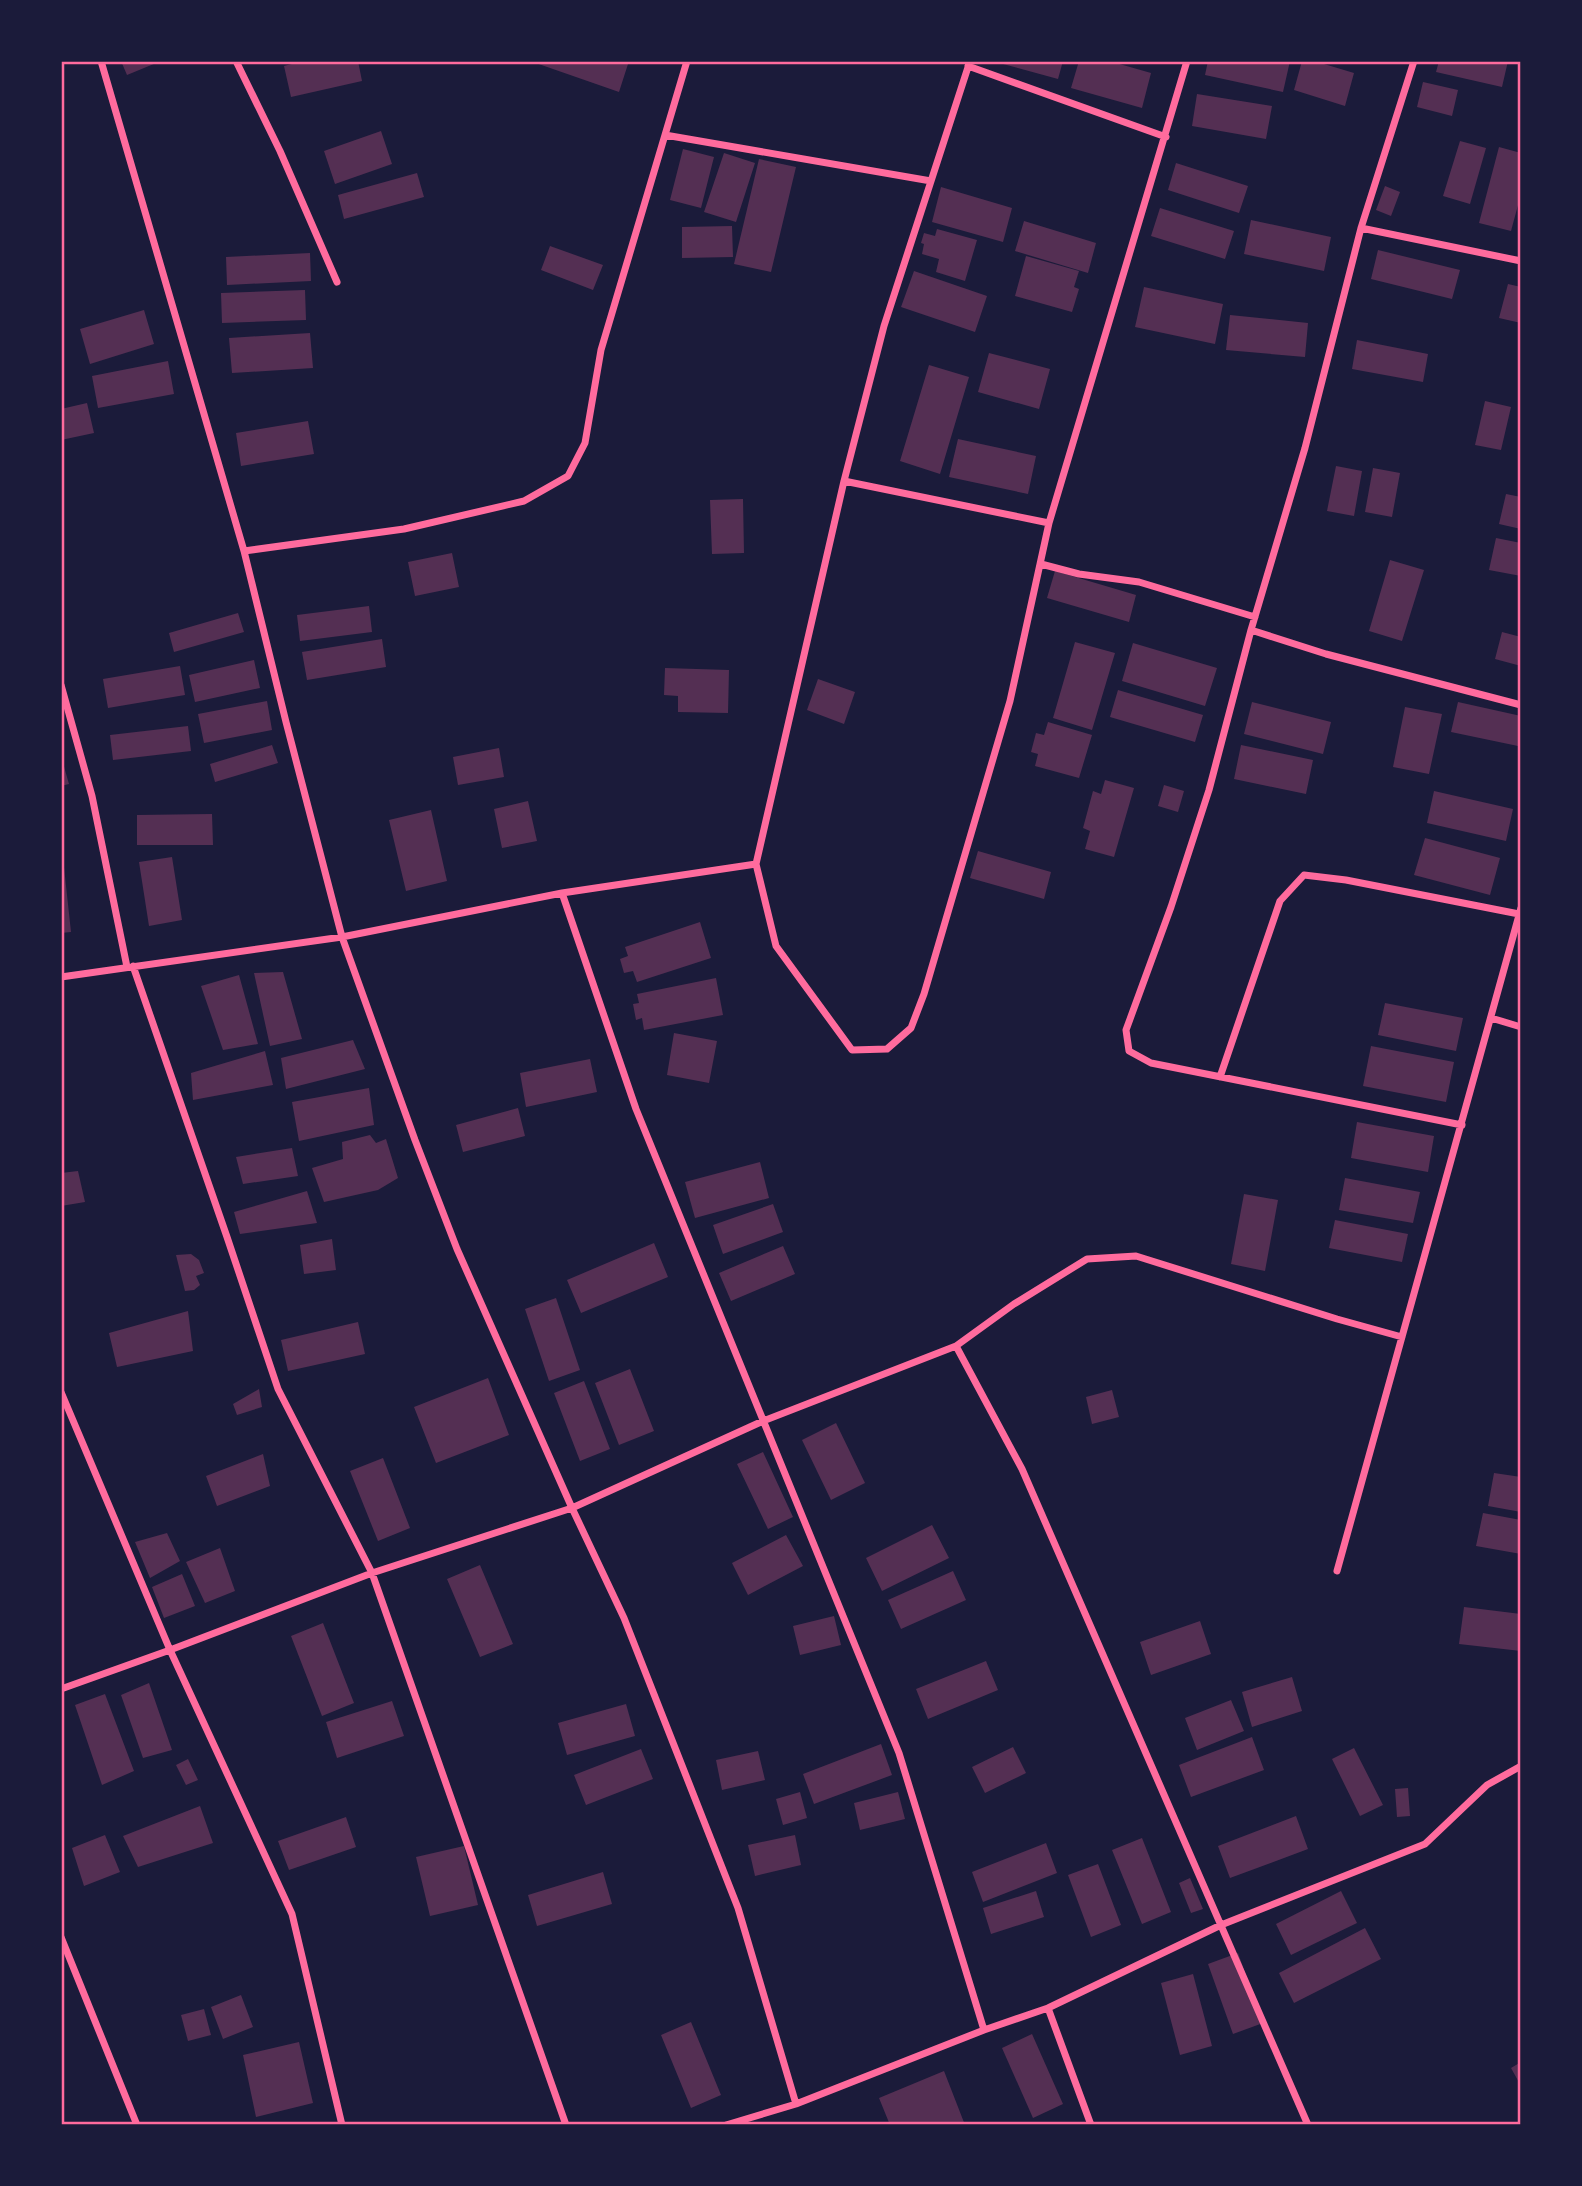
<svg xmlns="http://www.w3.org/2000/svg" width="1582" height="2186" viewBox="0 0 1582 2186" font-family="Helvetica,sans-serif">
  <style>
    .building { fill: #542f53 }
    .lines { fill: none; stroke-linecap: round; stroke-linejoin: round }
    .minor { stroke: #ff6b9d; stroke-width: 7 }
    .neatline { fill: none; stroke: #ff6b9d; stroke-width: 2.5 }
  </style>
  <rect width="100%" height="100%" fill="#1b1b3a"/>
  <path class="building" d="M121 61H161L127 75Z
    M303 61H358L362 81 291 97 284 66Z
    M530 61H621L628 64 619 92Z
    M992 61H1063L1058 79Z
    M1079 61H1109L1151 73 1142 108 1071 88Z
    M1208 61H1290L1283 92 1205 75Z
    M1302 61H1314L1354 73 1345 106 1294 90Z
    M1439 61H1508L1502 87 1436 72Z
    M1423 82 1458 90 1452 116 1417 107Z
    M1197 94 1272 106 1266 139 1192 126Z
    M381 131 392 164 335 184 324 151Z
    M1460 141 1486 148 1470 204 1443 196Z
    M1499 147 1521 153V194L1511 231 1479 223Z
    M683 149 714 157 701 208 670 200Z
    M724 153 755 163 736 222 704 212Z
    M759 159 796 167 771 272 734 264Z
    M1176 163 1248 186 1239 213 1168 190Z
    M417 173 424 197 344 219 338 195Z
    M1385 186 1400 192 1391 216 1376 210Z
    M941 187 1012 208 1003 242 932 222Z
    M1160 208 1234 231 1225 259 1151 236Z
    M1251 220 1331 237 1324 271 1244 254Z
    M1024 221 1096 243 1088 273 1015 251Z
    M732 226 733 257 682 258V227Z
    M937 229 977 240 965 281 936 272 939 259 922 254 924 244 921 243 924 233 935 236Z
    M550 246 603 265 593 290 541 270Z
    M1378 250 1460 270 1452 299 1371 279Z
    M310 253 311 281 227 285 226 257Z
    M1026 256 1079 271 1074 287 1079 289 1072 312 1015 296Z
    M914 271 987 296 975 332 901 307Z
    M1508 284 1521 287V323L1499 318Z
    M1144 287 1223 304 1215 344 1135 327Z
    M305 290 306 320 222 323 221 293Z
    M144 310 154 344 90 364 80 329Z
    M1230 315 1308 323 1305 357 1226 350Z
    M310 333 313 368 232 373 229 338Z
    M1357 340 1428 354 1423 382 1352 369Z
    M989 353 1050 369 1039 409 978 392Z
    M168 361 174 394 98 408 92 376Z
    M929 365 969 377 940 474 900 461Z
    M1485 401 1511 407 1501 450 1475 445Z
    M87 403 94 433 61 440V409Z
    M308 421 314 454 241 466 236 433Z
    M958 439 1036 456 1028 494 949 477Z
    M1336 466 1362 471 1354 516 1327 511Z
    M1373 468 1400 473 1392 517 1365 512Z
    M1506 494 1521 497V529L1499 524Z
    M743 499 744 553 712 554 710 500Z
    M1496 538 1521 543V576L1489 570Z
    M452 553 459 587 415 596 408 562Z
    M1390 560 1424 570 1402 641 1369 631Z
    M1055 571 1136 595 1129 622 1047 598Z
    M369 606 372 632 300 641 297 615Z
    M238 613 244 632 174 652 169 633Z
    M1502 632 1521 637V666L1495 659Z
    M382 639 386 667 307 680 302 652Z
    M1075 642 1115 653 1092 730 1053 718Z
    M1133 643 1217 668 1205 706 1122 681Z
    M254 660 260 688 195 702 189 675Z
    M180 666 185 695 108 708 103 679Z
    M665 668 729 670 728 713 678 712V696L664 695Z
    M818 679 855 692 844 724 807 710Z
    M1118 690 1203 715 1195 742 1110 717Z
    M267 701 272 730 204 743 198 714Z
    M1252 702 1331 722 1323 754 1244 734Z
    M1458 702 1521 716V732L1518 746 1451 732Z
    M1405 707 1442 714 1429 774 1393 767Z
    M1048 722 1092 735 1079 778 1035 766 1038 754 1031 752 1036 733 1044 735Z
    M188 726 191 751 113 760 110 735Z
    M272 745 278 763 215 782 210 764Z
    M1241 745 1313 760 1306 794 1234 779Z
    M499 748 504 777 458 785 453 757Z
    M61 756 69 784 61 786Z
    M1105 780 1134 788 1114 857 1085 849 1090 831 1083 828 1093 791 1101 794Z
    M1164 785 1184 791 1178 812 1158 806Z
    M1434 791 1513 809 1506 841 1427 823Z
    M528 801 537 841 502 848 494 809Z
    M431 810 447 881 406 891 389 820Z
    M212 814 213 845H137V815Z
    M1425 838 1500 858 1490 895 1414 875Z
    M978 851 1051 872 1044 899 970 878Z
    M172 857 182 920 149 926 139 862Z
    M61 858H63L71 932 61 933Z
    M700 922 711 958 637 982 633 971 624 973 620 959 628 956 625 947Z
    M283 972 302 1039 270 1046 254 973Z
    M239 975 258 1044 223 1050 201 986Z
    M716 978 723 1015 644 1030 642 1018 636 1020 633 1004 639 1003 637 994Z
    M1385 1003 1463 1018 1456 1051 1378 1035Z
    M674 1033 717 1041 709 1083 667 1075Z
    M353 1040 365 1069 286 1089 281 1058Z
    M1371 1046 1454 1062 1446 1102 1363 1086Z
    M265 1051 273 1085 193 1100 191 1073Z
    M590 1059 597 1092 526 1107 520 1073Z
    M369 1088 374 1125 299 1141 292 1102Z
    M518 1108 525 1136 463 1152 456 1125Z
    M1357 1122 1434 1136 1428 1172 1351 1158Z
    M370 1135 376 1143 386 1139 398 1178 378 1190 324 1202 312 1168 343 1159 342 1142Z
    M292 1148 298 1176 243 1184 236 1157Z
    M760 1162 769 1198 695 1218 685 1182Z
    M78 1171 85 1202 61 1206V1173Z
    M1345 1178 1420 1192 1413 1223 1339 1210Z
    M307 1191 317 1223 240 1234 234 1212Z
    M1244 1194 1278 1200 1265 1271 1231 1264Z
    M773 1204 783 1232 723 1254 713 1225Z
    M1335 1220 1408 1234 1402 1262 1329 1248Z
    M332 1239 336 1270 304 1274 300 1245Z
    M654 1243 668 1277 581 1313 567 1280Z
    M783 1246 795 1274 731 1301 719 1273Z
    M191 1254 199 1260 204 1273 196 1276 200 1285 194 1290 185 1291 176 1255Z
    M556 1298 580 1370 549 1381 525 1309Z
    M188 1311 193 1351 117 1367 109 1333Z
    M358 1322 365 1354 288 1371 281 1340Z
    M630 1369 654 1431 619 1445 595 1383Z
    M488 1378 509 1435 436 1463 414 1407Z
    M584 1381 610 1449 580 1461 554 1393Z
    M259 1389 262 1407 237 1415 233 1404Z
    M1112 1390 1119 1417 1092 1424 1086 1397Z
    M836 1423 865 1483 831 1500 802 1440Z
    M763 1452 793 1517 768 1529 737 1464Z
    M263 1454 270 1486 217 1506 206 1476Z
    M383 1458 410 1528 378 1541 350 1471Z
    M1494 1473 1521 1477V1512L1488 1506Z
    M1483 1513 1521 1520V1554L1476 1546Z
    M932 1525 949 1558 882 1591 866 1558Z
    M167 1533 180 1561 150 1578 135 1542Z
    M786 1535 803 1566 748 1595 732 1563Z
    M220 1548 235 1591 205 1603 186 1562Z
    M480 1565 513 1644 480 1657 447 1579Z
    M953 1571 966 1600 901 1629 888 1600Z
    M182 1574 195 1606 164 1618 152 1587Z
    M1464 1607 1521 1614V1651L1459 1644Z
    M834 1616 841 1645 800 1655 793 1626Z
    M1200 1621 1211 1654 1151 1675 1140 1642Z
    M323 1623 354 1703 322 1716 291 1636Z
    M986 1661 998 1690 928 1719 916 1689Z
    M1292 1677 1302 1711 1252 1727 1242 1692Z
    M149 1683 172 1750 143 1758 121 1695Z
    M105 1694 134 1771 102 1785 75 1705Z
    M1231 1700 1244 1731 1197 1750 1185 1718Z
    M392 1701 404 1736 337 1758 326 1722Z
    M626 1704 635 1736 567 1755 558 1723Z
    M1252 1737 1264 1770 1191 1797 1179 1765Z
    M881 1744 892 1775 814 1804 803 1774Z
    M1013 1747 1026 1773 985 1793 972 1767Z
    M1354 1748 1383 1805 1360 1816 1332 1759Z
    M641 1749 653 1779 586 1805 574 1775Z
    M758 1751 765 1780 722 1790 716 1760Z
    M188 1759 198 1780 186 1785 176 1765Z
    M1408 1788 1410 1816 1397 1817 1395 1789Z
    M800 1792 807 1818 783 1825 776 1799Z
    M898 1792 905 1819 860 1830 854 1803Z
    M200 1806 213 1843 138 1867 123 1836Z
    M1296 1816 1308 1849 1230 1878 1218 1846Z
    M346 1817 356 1847 289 1870 278 1841Z
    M105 1835 120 1872 84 1886 72 1848Z
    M795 1835 801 1865 755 1876 748 1845Z
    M1142 1838 1171 1912 1142 1924 1112 1850Z
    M1046 1843 1057 1873 983 1902 972 1872Z
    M464 1846 478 1905 430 1916 416 1857Z
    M1098 1864 1121 1925 1091 1937 1068 1875Z
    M603 1872 612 1904 537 1926 528 1895Z
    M1190 1878 1203 1909 1191 1913 1179 1883Z
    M1036 1891 1044 1917 991 1934 983 1908Z
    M1341 1891 1357 1923 1291 1955 1276 1924Z
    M1365 1928 1381 1959 1294 2003 1279 1973Z
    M1238 1953 1263 2023 1233 2034 1208 1964Z
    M1193 1974 1212 2046 1180 2055 1161 1983Z
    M241 1995 253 2027 223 2039 211 2007Z
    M204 2009 211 2035 188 2041 181 2015Z
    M691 2022 721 2095 691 2108 661 2035Z
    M1032 2034 1063 2104 1033 2118 1002 2048Z
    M299 2042 313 2103 256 2117 243 2055Z
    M1521 2062V2086L1511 2068Z
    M944 2071 965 2125H890L879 2098Z"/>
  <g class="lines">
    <path class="minor" d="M101 61 244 551
      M236 61 280 151 337 282
      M687 61 601 350 585 443 568 476 524 501 404 529 244 551 286 722 342 937 415 1140 457 1249 572 1508 624 1618 738 1908 796 2104
      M1414 61 1361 228 1305 448 1251 630 1209 790 1171 907 1126 1030 1129 1051 1151 1063 1462 1125
      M968 66 1166 137
      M665 135 931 181
      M1361 228 1521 261
      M844 481 1049 523
      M1041 564 1079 574 1139 582 1255 617
      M1251 630 1326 654 1521 705
      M61 685 92 796 127 967
      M756 864 844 481 884 326 970 61
      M562 893 636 1109 899 1753 984 2030
      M133 966 227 1237 278 1389 372 1573 566 2125
      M61 977 342 937 562 893 756 864 776 946 852 1050 887 1049 911 1028 924 994 1010 701 1049 523 1187 61
      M1491 1018 1521 1027
      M1220 1077 1280 901 1304 875 1346 880 1519 914
      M956 1346 1022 1469 1308 2125
      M61 1392 170 1650 292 1914 342 2125
      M1337 1571 1521 908
      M61 1689 170 1650 372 1573 572 1508 763 1421 956 1346 1014 1304 1087 1259 1136 1256 1337 1319 1402 1337
      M61 1937 137 2125
      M1048 2008 1091 2125
      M726 2125 796 2104 984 2030 1048 2008 1221 1925 1425 1844 1487 1785 1521 1766"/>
  </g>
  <rect width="1582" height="2186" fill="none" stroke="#1b1b3a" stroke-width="126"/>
  <rect x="63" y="63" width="1456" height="2060" class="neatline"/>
</svg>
